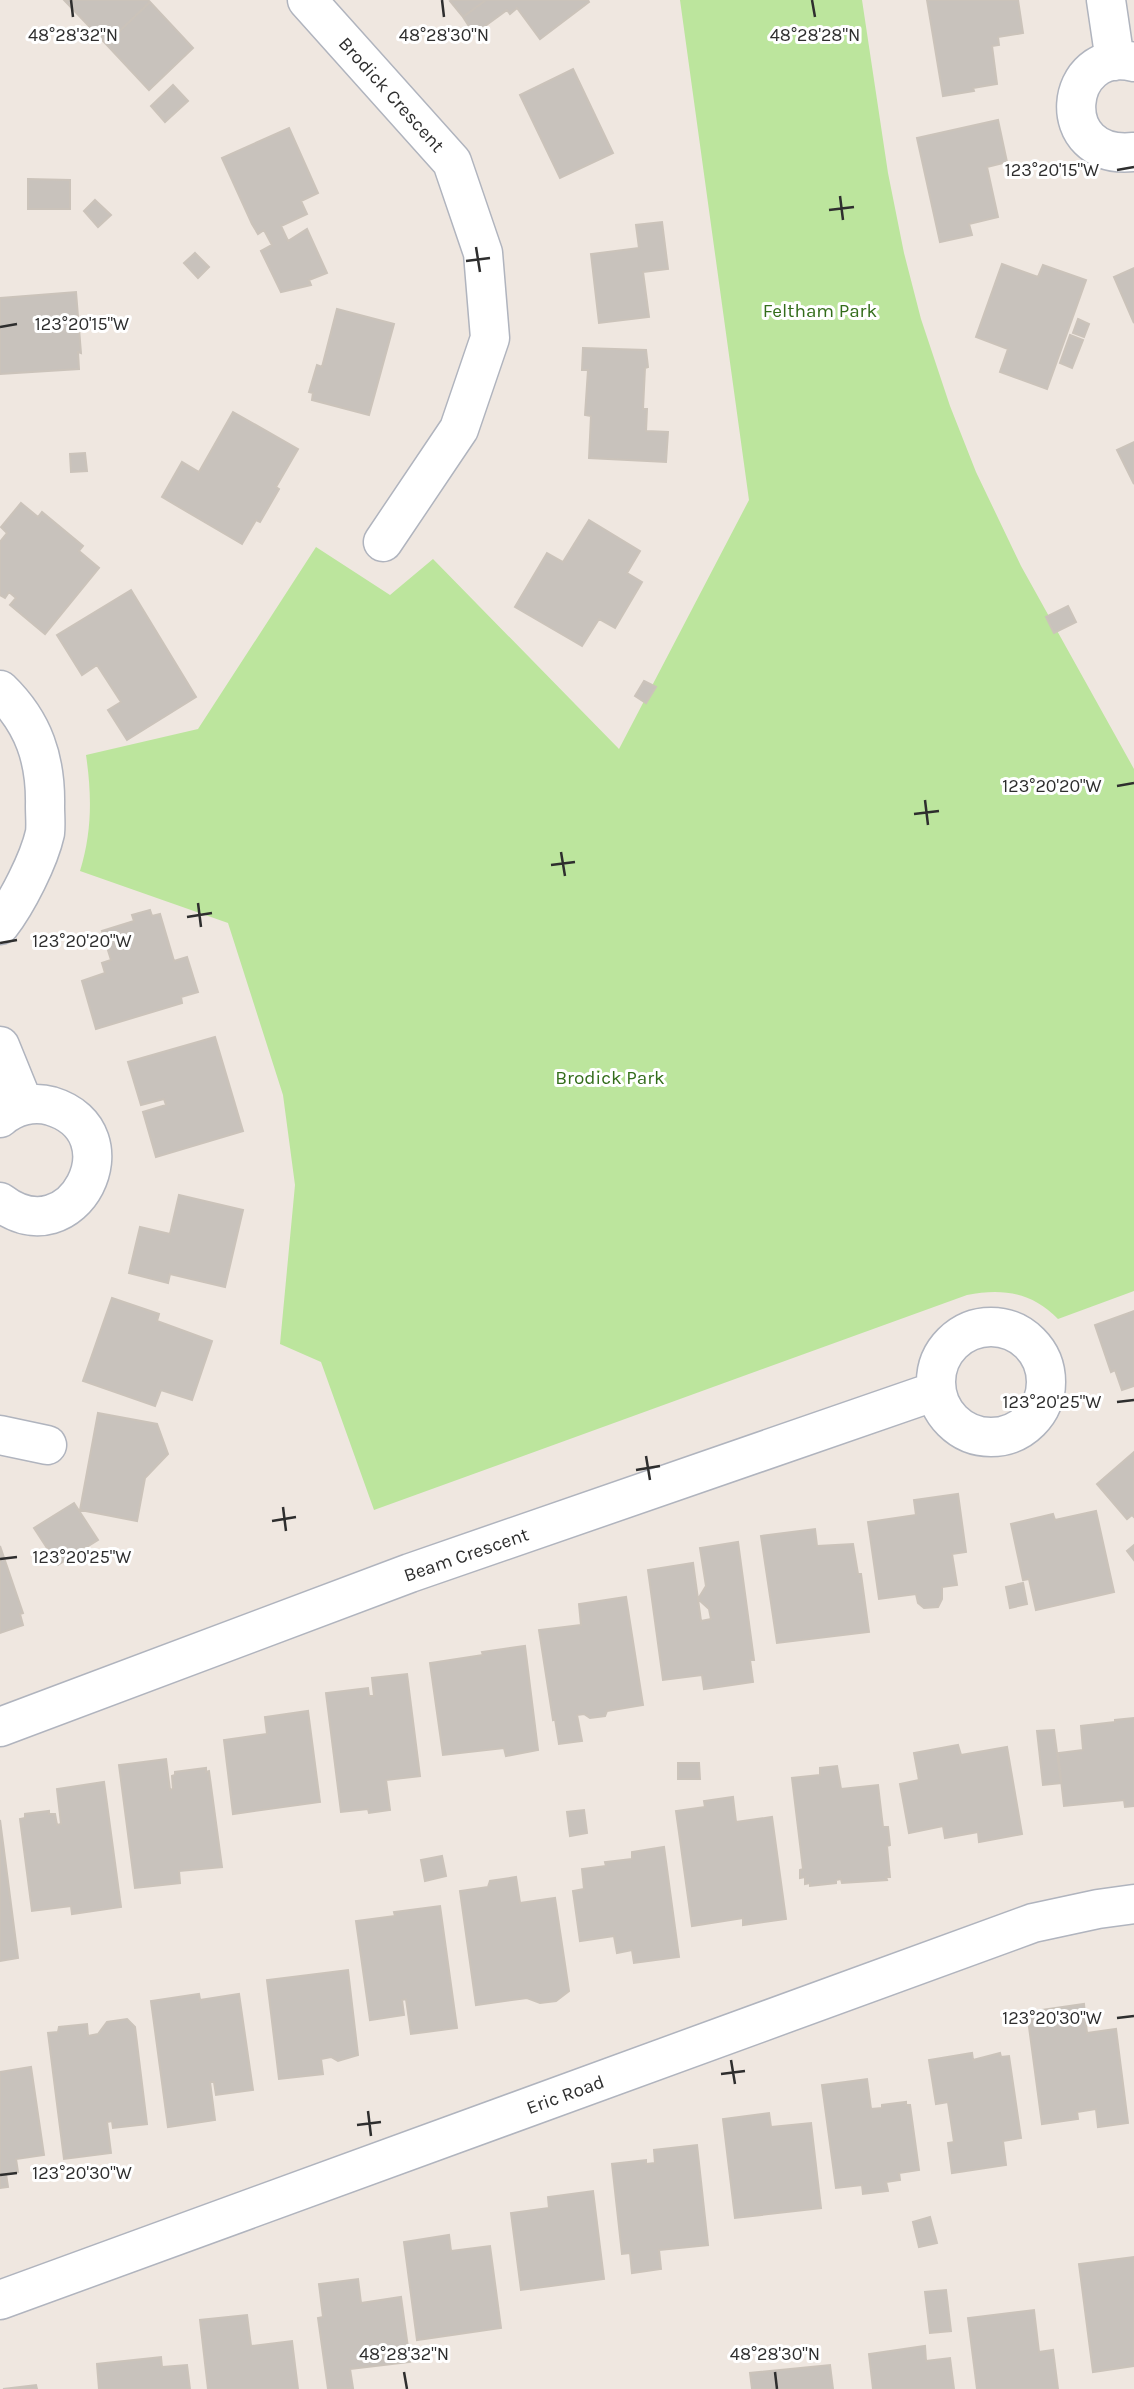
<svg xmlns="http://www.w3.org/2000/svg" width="1134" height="2389" viewBox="0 0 1134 2389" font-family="Karla,sans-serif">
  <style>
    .green { fill: #bce59d }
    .building { fill: #c8c2bc; stroke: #cbc3ba; stroke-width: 2 }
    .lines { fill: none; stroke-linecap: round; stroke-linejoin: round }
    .minor-casing { stroke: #b0b4be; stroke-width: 41 }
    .minor { stroke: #fff; stroke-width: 38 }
    .ticks { fill: none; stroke: #2e2e2e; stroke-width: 2.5 }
    .labels { text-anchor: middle; stroke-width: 6; stroke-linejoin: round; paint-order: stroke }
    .street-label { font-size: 19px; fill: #2e2e2e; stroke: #fff }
    .park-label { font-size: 19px; fill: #336d1b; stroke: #fff }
    .ticks-label { font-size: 18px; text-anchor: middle; fill: #2e2e2e; stroke: #fff; stroke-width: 6; stroke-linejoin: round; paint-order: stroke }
  </style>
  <rect width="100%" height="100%" fill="#efe7e0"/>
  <path class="green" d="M680 0H862L888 173 904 253 921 319 950 406 976 472 1021 566 1134 769V1291L1058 1319C1032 1292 1002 1288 967 1295L374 1510 321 1362 280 1344 295 1185 283 1095 228 923 80 871C92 832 92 796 86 755L198 729 316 547 390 595 433 559 619 749 749 500Z"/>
  <path class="building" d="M64 0H148L150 2 106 44Z
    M452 0H486L463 17 450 1Z
    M486 0H588L589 2 540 39 517 8 510 14 507 10 474 34 463 17Z
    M927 0H1018L1023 33 998 37 999 45 992 46 997 84 973 88 974 91 943 96Z
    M150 2 193 48 149 90 106 44Z
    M573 69 613 153 560 178 520 95Z
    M173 85 188 101 165 122 151 106Z
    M998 120 1007 162 987 167 998 217 969 224 972 235 940 242 917 138Z
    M289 128 318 193 301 201 307 214 281 226 288 241 307 229 327 273 309 280 311 285 281 292 261 251 272 245 264 230 258 234 252 224 222 158Z
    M28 179 70 180V209H28Z
    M95 200 111 215 98 227 84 211Z
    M662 222 668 269 643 272 649 317 599 323 591 254 639 248 636 225Z
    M195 253 209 267 198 278 184 263Z
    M1002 264 1038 277 1043 265 1086 280 1047 389 1000 372 1008 349 976 337Z
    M1134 268V323L1114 277Z
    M76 292 81 353 78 352 79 369 0 374V298Z
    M337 309 394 324 369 415 312 400 313 393 309 392 317 365 322 367Z
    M1078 319 1089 324 1084 337 1073 333Z
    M1070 335 1083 340 1072 368 1060 363Z
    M583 348 646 350 648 367 645 368 643 409H647L646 431 668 432 666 462 589 458 591 416 585 415 588 370H582Z
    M233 412 298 449 276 487 279 489 260 522 256 520 242 544 162 497 182 462 199 472Z
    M1134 442V484L1117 450Z
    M85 453 87 471 71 472 70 454Z
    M21 503 38 517 42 512 83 546 79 551 99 568 45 634 10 605 16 598 9 592 5 598 0 595V542L7 533 1 527Z
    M589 520 640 551 627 573 642 582 615 628 599 619 582 646 515 607 547 553 563 562Z
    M131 590 196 697 127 740 108 710 121 702 97 665 82 675 57 635Z
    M1068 606 1076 622 1054 633 1046 617Z
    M644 681 656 687 646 703 635 696Z
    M150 910 152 916 160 914 174 961 187 957 198 992 181 997 182 1003 96 1029 82 981 105 973 102 963 111 960 102 931 134 921 132 915Z
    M215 1037 243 1131 156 1157 143 1112 166 1105 164 1099 141 1105 128 1062Z
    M179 1195 243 1210 225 1287 170 1274 168 1283 129 1273 140 1227 170 1234Z
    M112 1298 159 1314 157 1321 212 1341 192 1400 161 1390 155 1406 83 1381Z
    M1134 1311V1386L1122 1390 1115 1370 1111 1372 1095 1325Z
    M98 1413 157 1424 168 1454 145 1478 137 1521 80 1510Z
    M1134 1452V1517L1132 1515 1127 1519 1097 1484Z
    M958 1494 966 1552 952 1554 957 1585 942 1587V1599L938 1607 924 1608 918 1603 916 1594 879 1599 868 1522 916 1515 914 1500Z
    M74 1503 98 1540 58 1565 34 1528Z
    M1096 1511 1114 1592 1036 1610 1029 1579 1023 1580 1011 1524 1053 1514 1055 1520Z
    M815 1529 817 1546 853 1544 858 1574H861L869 1632 777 1643 761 1536Z
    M738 1542 754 1660H750L753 1682 704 1689 702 1675 663 1680 648 1570 693 1563 701 1621 711 1619 709 1609 698 1599 706 1586 700 1548Z
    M1134 1545V1560L1127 1551Z
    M0 1546 23 1613 20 1614 23 1625 0 1633Z
    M1023 1583 1027 1604 1010 1608 1006 1587Z
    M626 1597 643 1705 607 1711 605 1716 590 1718 584 1714 577 1715 582 1741 559 1744 555 1719 553 1720 539 1630 581 1625 579 1604Z
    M525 1646 538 1750 506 1756 504 1748 443 1755 430 1663 483 1655 482 1652Z
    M407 1674 420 1776 386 1780 390 1810 369 1813 368 1809 341 1812 326 1693 368 1688 369 1696H374L372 1678Z
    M308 1711 320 1802 233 1814 224 1740 267 1734 265 1717Z
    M1134 1718V1806L1125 1807 1124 1800 1064 1806 1058 1753 1083 1750 1081 1726 1115 1722V1720Z
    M1054 1730 1061 1783 1043 1785 1037 1731Z
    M958 1745 961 1755 1007 1747 1022 1834 979 1842 978 1832 945 1838 943 1826 909 1833 900 1784 919 1780 914 1753Z
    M166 1759 170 1790 173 1789 172 1776 175 1775V1772L206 1768V1772L209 1771 222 1867 179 1871 180 1883 135 1888 119 1765Z
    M678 1763H699L700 1779H678Z
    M837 1766 841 1789 878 1785 883 1827H888L890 1845 887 1846 890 1877H886L887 1880 842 1883 841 1879 836 1880V1883L810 1886V1883L805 1884V1877L800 1878V1870L803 1869 792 1778 820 1775V1768Z
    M104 1782 121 1907 72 1914 71 1906 32 1911 20 1819 25 1818V1814L49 1811V1814H55L57 1825 61 1824 57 1789Z
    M733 1797 736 1822 772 1817 786 1919 743 1925V1918L692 1926 676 1811 705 1807 704 1801Z
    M584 1810 587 1833 570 1836 567 1812Z
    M0 1820 18 1958 0 1961Z
    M664 1847 679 1957 634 1963 632 1950 617 1953 614 1936 580 1941 573 1891 584 1889 582 1869 606 1866 605 1862 632 1859V1852Z
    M442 1856 446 1876 425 1881 421 1860Z
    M516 1877 520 1903 555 1898 569 1991 556 2001 540 2003 527 1998 476 2005 460 1891 488 1887 490 1881Z
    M440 1906 457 2028 411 2034 406 1999 402 2000 404 2015 370 2020 356 1921 395 1916 394 1912Z
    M348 1970 358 2055 338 2061 331 2057 321 2059 323 2074 279 2079 267 1980Z
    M199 1994 200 2000 239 1994 253 2090 216 2095 214 2082H210L215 2120 168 2127 151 2001Z
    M1084 2004 1087 2033 1116 2029 1128 2123 1098 2127 1096 2109 1077 2112 1078 2119 1042 2124 1027 2012Z
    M127 2019 135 2027 147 2124 113 2128 112 2121 107 2122 111 2153 64 2159 48 2033 58 2032 59 2027 87 2024 88 2036 98 2034 107 2022Z
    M972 2053 973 2060 1000 2053 1001 2057 1009 2056 1021 2138 1003 2141 1006 2165 952 2173 948 2143 954 2142 948 2102 936 2104 929 2060Z
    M31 2067 44 2155 16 2159 18 2172 6 2174 8 2187 0 2188V2072Z
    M867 2079 871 2109 882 2108V2105L906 2102V2105H910L919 2170 899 2173 900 2180 886 2182 888 2191 863 2194 862 2185 836 2188 822 2085Z
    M769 2113 771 2127 811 2123 821 2208 735 2218 723 2119Z
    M697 2145 708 2245 659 2250 661 2269 632 2273 630 2253 622 2254 612 2164 646 2160V2164L655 2163 654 2150Z
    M593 2191 604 2279 521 2290 511 2213 549 2208 548 2197Z
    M930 2217 937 2243 919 2247 913 2222Z
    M449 2235 451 2251 490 2246 501 2328 417 2340 404 2242Z
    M1134 2257V2366L1093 2372 1079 2264Z
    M358 2279 361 2303 401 2297 410 2362 350 2369 353 2388 328 2389 318 2318 323 2317 319 2284Z
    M946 2290 951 2331 930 2333 925 2292Z
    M1034 2310 1039 2352 1053 2350 1058 2389H977L968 2318Z
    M247 2315 251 2346 292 2341 298 2389H208L200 2320Z
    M925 2346 926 2361 950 2358 954 2389H873L869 2354Z
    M161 2357 162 2367 187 2365 190 2389H99L97 2364Z
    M830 2365 833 2389H752L750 2373Z
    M36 2385 37 2389H3Z"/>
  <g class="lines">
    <defs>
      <path id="minor" d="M307 0 452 162 483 253 490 338 459 429 383 542
        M1106 0 1115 61
        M1134 62C1063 45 1051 161 1134 152
        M0 690C34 723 46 760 45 806 45 815 46 825 45 833 39 860 17 903 0 925
        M0 1046 24 1105
        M0 1118C14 1106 33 1101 51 1106 137 1132 73 1258 0 1202
        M936 1382a55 55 0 1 1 110 0a55 55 0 1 1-110 0Z
        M0 1435 47 1445
        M0 1727 410 1573 936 1391
        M0 2300 1033 1923 1098 1909 1134 1904"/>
    </defs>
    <use href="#minor" class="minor-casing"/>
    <use href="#minor" class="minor"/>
  </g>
  <path class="ticks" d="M71 0 73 17M442 0 444 17M812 0 815 17M1117 170 1134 167M840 196 843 220M829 210 854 207M476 247 480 272M466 261 490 258M0 327 17 324M1117 786 1134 783M925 800 928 825M914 814 939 811M561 852 565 876M551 865 575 862M198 903 201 927M187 917 212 913M0 943 17 940M1117 1402 1134 1400M646 1456 650 1480M636 1470 660 1466M283 1507 286 1531M272 1521 296 1517M0 1559 17 1557M1117 2018 1134 2016M731 2060 735 2084M721 2074 745 2071M368 2111 371 2136M357 2125 381 2122M0 2175 17 2173M404 2372 407 2389M775 2372 777 2389"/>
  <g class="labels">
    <g class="street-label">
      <text transform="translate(392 94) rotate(48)" y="7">Brodick Crescent</text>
      <text transform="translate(466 1554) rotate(-19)" y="7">Beam Crescent</text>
      <text transform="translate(565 2094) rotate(-20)" y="7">Eric Road</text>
    </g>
    <g class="park-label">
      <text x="820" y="317">Feltham Park</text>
      <text x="610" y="1084">Brodick Park</text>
    </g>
  </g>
  <g class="ticks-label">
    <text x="73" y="41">48°28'32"N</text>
    <text x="444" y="41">48°28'30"N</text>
    <text x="815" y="41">48°28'28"N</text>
    <text x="1052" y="176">123°20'15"W</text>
    <text x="82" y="330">123°20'15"W</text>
    <text x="1052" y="792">123°20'20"W</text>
    <text x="82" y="947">123°20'20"W</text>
    <text x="1052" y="1408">123°20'25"W</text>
    <text x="82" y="1563">123°20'25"W</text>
    <text x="1052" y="2024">123°20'30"W</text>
    <text x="82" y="2179">123°20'30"W</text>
    <text x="404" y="2360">48°28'32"N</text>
    <text x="775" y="2360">48°28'30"N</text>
  </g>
</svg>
